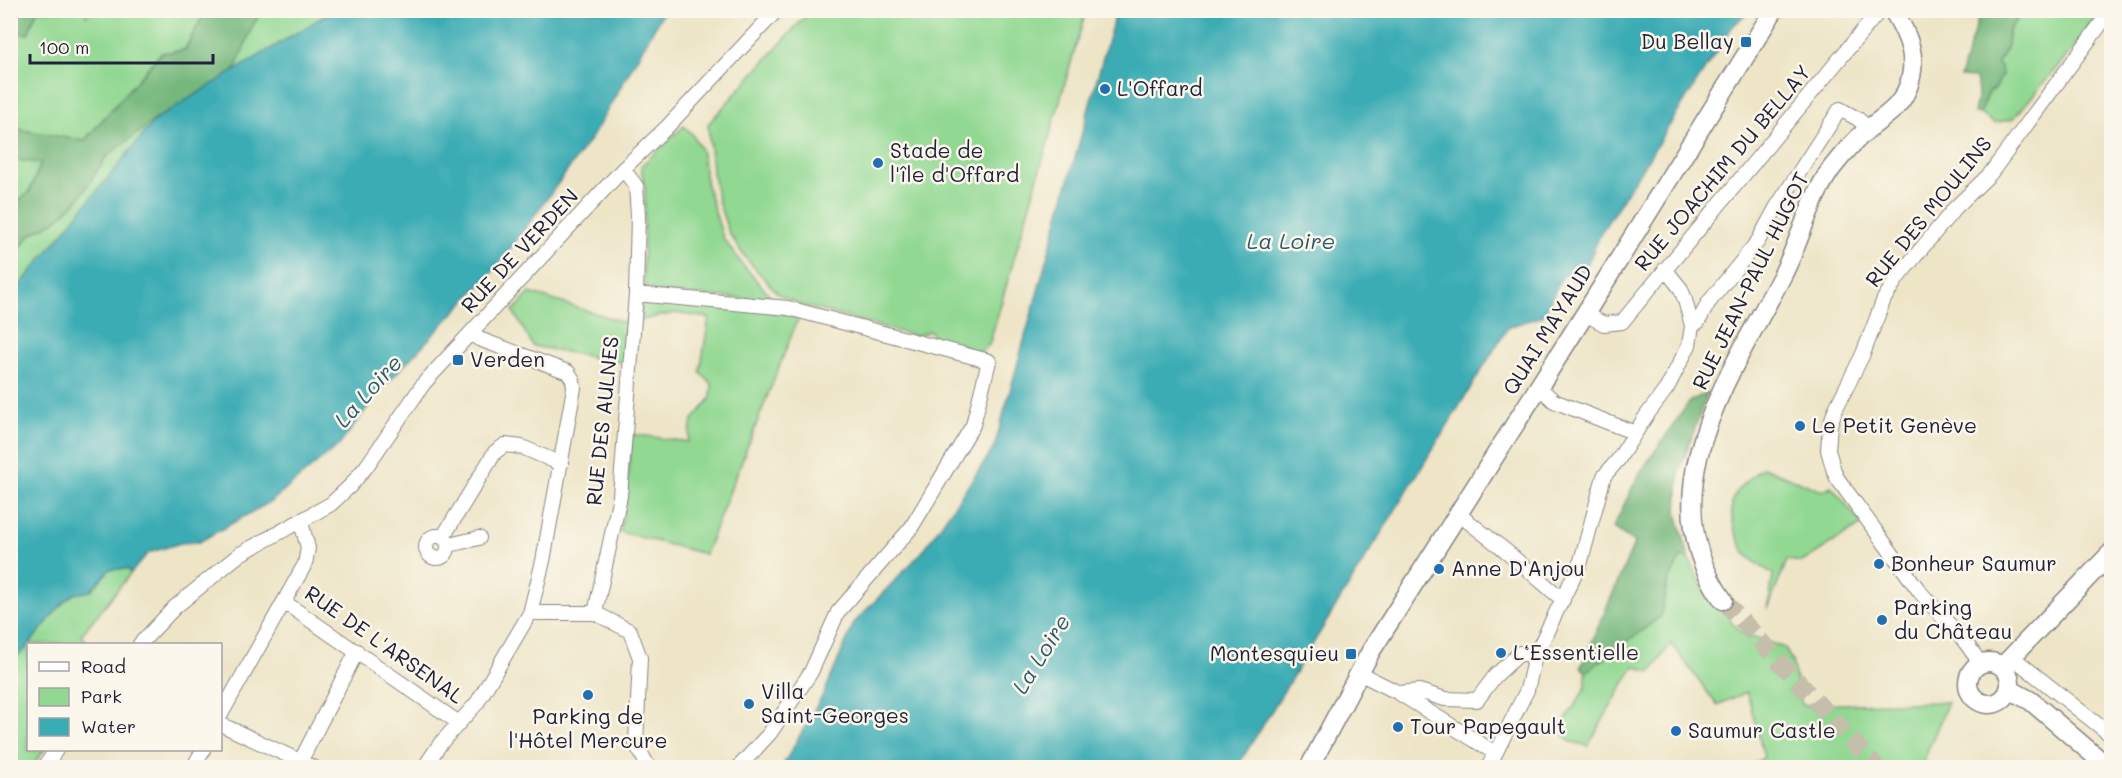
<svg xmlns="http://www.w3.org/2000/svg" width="2122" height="778" viewBox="0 0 2122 778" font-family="Mali,sans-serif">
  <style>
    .green { fill: #91d892; stroke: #5a7d66; stroke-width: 1.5 }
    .forest { fill: #74b87c; stroke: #4b6d5c; stroke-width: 1.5 }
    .water { fill: #3aacb4; stroke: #2e6778; stroke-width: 1.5 }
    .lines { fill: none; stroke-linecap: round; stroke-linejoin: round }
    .secondary-tunnel { stroke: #c5beab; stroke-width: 18; stroke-dasharray: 18 9; stroke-linecap: butt }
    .street-casing { stroke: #888481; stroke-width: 16 }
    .secondary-casing { stroke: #888481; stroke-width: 21 }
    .street { stroke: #fff; stroke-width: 14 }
    .secondary { stroke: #fff; stroke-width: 18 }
    .poi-dot { fill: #1f6fb2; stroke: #fbf7ec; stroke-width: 2 }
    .labels { text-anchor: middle; stroke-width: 5; stroke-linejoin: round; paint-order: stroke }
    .poi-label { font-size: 21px; fill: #22223b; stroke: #fbf7ec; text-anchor: start }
    .street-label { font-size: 21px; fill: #22223b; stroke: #fbf7ec }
    .water-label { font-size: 22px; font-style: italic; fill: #2c596b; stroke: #fbf7ec }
  </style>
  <rect width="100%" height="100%" fill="#fbf7ec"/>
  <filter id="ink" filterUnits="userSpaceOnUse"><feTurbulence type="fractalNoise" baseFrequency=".0167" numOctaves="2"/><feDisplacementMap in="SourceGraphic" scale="12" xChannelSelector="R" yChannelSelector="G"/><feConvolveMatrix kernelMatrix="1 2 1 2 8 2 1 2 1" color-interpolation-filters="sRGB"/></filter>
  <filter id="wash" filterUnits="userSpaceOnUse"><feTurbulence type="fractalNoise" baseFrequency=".008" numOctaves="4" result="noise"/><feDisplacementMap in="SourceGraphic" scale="24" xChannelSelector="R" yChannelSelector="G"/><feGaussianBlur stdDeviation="1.35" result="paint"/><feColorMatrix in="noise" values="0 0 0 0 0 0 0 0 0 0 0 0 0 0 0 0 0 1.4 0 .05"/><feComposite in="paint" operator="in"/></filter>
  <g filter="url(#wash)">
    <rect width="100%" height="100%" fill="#eee5c7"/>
    <path class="green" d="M95 10 206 11 184 50 161 53 84 141 11 128 10 32 28 34 37 11H85L86 16Z
      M262 11H332L234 72 253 25Z
      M810 11H1086L989 345 980 352 935 342 930 331 915 336 801 305 778 294 745 257 729 233 718 201 712 169 708 124Z
      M2023 11H2105L2013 119 1994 123 1980 114 1989 92 1996 88 2002 74 1998 62 2007 46 2008 31Z
      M156 119 23 282 11 296V259L30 235 55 221 78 200 106 157Z
      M684 126 692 134 701 149 707 186 723 238 741 263 775 301 656 292 646 286 643 274 645 190 641 166Z
      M11 159 41 163 29 193 11 205Z
      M530 293 627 323 625 363 533 346 513 311Z
      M642 300 800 314 705 554 620 532 626 499 632 434 688 442 692 421 711 398 712 384 700 372 709 318 675 313 641 320Z
      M1763 467 1822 491 1831 486 1862 524 1802 562 1787 560 1768 609 1773 574C1766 569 1756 564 1750 558 1743 553 1739 541 1736 533 1724 498 1736 489 1763 467Z
      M1681 556 1689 559 1707 597 1728 614 1731 622 1743 633 1785 648 1792 661 1802 705 1948 702 1921 767H1749L1764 757 1747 692 1717 705 1671 643 1651 672 1634 666 1588 746 1569 741 1560 729 1586 687V672L1661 616 1667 584Z
      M110 569H129L131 573 81 635 89 644H29L61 605 73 594 91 591Z
      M28 645V750H44L32 767H11V662Z"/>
    <path class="forest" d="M10 11H37L28 34 11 32Z
      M206 11H262L253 25 234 72 156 119 106 157 78 200 55 221 30 235 11 259V205L29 193 41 163 11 159V128L84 141 161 53 185 50Z
      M1973 11H2023L2008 31 2007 46 1998 62 2002 74 1996 88 1989 92 1980 114 1974 113 1978 94 1976 78 1960 77 1978 19Z
      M1708 392 1679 472 1677 513 1689 559 1681 557 1667 584 1661 616 1586 672 1581 667 1635 542 1613 528 1638 476 1690 401Z"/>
    <path class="water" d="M332 11H664L592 137 496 268 379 392 340 444 272 501 199 542 181 543 148 553 131 573 128 569H110L90 591 74 594 61 605 26 648 11 662V296L156 119Z
      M1116 11H1749L1732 27 1602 231 1579 283 1563 274 1543 316 1508 327 1237 767H782L825 691 854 623 923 551 994 448Z"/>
  </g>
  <g filter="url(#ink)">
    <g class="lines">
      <path class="secondary-tunnel" d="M1723 600 1877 768"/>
      <defs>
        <path id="street" d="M636 294 788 308 989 361 973 425 911 528 838 612 811 672 770 733 738 768
          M1585 314 1604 324 1622 322 1880 10
          M1692 326 1698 322 1709 302 1758 241 1776 208 1840 109 1858 119 1869 129
          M1539 387 1554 401 1635 433
          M1457 513 1506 551 1563 600
          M426 547a11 11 0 1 1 22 0a11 11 0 1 1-22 0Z
          M443 537 495 452 505 445 522 447 561 464
          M449 545 479 538
          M284 602 459 723
          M530 613H595L630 631 640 658 636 744 649 768
          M595 613 620 496 636 294 638 215 636 186 623 169
          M140 644 175 607 240 554 331 504 350 486 366 467 424 383 623 169 667 127 777 10
          M2011 656 2112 736
          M1981 664 1965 642 1920 592 1837 478 1834 471 1828 450 1830 425 1835 410 1863 354 1884 299 1898 277 1955 208 1990 174 2111 10
          M1359 673 1399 693 1495 753
          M1399 693 1419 691 1445 699 1477 700 1495 676 1520 653 1535 656
          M220 716 305 564 308 548 301 522
          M220 724 315 768
          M44 768 56 750
          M193 768 203 750
          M297 768 357 651
          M424 768 440 744 477 703 530 613 543 561 574 388 573 380 568 372 479 339 472 334
          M1488 768 1527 690 1535 656 1581 561 1604 476 1618 460 1646 416 1667 388 1689 345 1692 326 1685 300 1681 289 1665 269"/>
        <path id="secondary" d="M1723 600C1646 492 1731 374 1782 276 1800 242 1809 201 1831 169 1842 155 1854 141 1868 129 1885 116 1900 108 1908 87 1919 58 1908 35 1893 10
          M1968 683a21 21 0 1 1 42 0a21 21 0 1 1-42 0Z
          M2002 667 2112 552
          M2009 689 2031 701 2109 768
          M1309 768 1371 651 1585 314 1774 10"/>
      </defs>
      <use href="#street" class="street-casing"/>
      <use href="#secondary" class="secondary-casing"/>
      <use href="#street" class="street"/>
      <use href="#secondary" class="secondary"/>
    </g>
  </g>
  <g class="poi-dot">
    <rect x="1740" y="36" width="12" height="12" rx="3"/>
    <circle cx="1105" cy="89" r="6"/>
    <circle cx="878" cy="163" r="6"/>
    <rect x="452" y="354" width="12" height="12" rx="3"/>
    <circle cx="1800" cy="426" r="6"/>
    <circle cx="1879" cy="564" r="6"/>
    <circle cx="1439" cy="569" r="6"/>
    <circle cx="1882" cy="620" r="6"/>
    <circle cx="1501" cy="653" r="6"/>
    <rect x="1345" y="648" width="12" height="12" rx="3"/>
    <circle cx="588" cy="695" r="6"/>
    <circle cx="749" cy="704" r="6"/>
    <circle cx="1398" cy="727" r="6"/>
    <circle cx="1676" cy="731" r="6"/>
  </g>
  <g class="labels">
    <g class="poi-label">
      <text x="1734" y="49" text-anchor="end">Du Bellay</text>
      <text x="1117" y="96">L'Offard</text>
      <text x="890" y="158">Stade de<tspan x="890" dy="24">l'île d'Offard</tspan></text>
      <text x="470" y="367">Verden</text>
      <text x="1812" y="433">Le Petit Genève</text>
      <text x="1891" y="571">Bonheur Saumur</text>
      <text x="1451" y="576">Anne D'Anjou</text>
      <text x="1894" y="615">Parking<tspan x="1894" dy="24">du Château</tspan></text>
      <text x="1513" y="660">L‘Essentielle</text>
      <text x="1339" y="661" text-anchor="end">Montesquieu</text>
      <text x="761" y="699">Villa<tspan x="761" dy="24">Saint-Georges</tspan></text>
      <text x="588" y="724" text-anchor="middle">Parking de<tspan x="588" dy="24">l'Hôtel Mercure</tspan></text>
      <text x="1410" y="734">Tour Papegault</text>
      <text x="1688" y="738">Saumur Castle</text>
    </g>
    <g class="street-label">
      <text transform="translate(1723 168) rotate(-50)" y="7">RUE JOACHIM DU BELLAY</text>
      <text transform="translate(1929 212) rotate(-51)" y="7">RUE DES MOULINS</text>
      <text transform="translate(520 251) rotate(-47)" y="7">RUE DE VERDEN</text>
      <text transform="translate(1751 281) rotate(-64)" y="7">RUE JEAN-PAUL HUGOT</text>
      <text transform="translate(1548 330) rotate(-58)" y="7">QUAI MAYAUD</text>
      <text transform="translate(603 421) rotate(-84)" y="7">RUE DES AULNES</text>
      <text transform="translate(384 645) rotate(35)" y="7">RUE DE L'ARSENAL</text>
    </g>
    <g class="water-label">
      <text x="1291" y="249">La Loire</text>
      <text transform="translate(368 391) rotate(-48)" y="8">La Loire</text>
      <text transform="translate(1041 654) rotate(-58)" y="8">La Loire</text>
    </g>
  </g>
  <rect width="2122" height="778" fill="none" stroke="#fbf7ec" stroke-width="36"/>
  <rect x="27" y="643" width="195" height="108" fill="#fbf7ec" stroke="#a4a2a5" stroke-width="1.5"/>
  <rect x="39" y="662" width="30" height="9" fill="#ffffff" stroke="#a4a2a5" stroke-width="1.5"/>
  <text x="81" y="673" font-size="18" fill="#22223b">Road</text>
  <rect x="39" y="688" width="30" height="18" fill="#91d892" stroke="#a4a2a5" stroke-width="1.5"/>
  <text x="81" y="703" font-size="18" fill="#22223b">Park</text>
  <rect x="39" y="718" width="30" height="18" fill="#3aacb4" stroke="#a4a2a5" stroke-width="1.5"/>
  <text x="81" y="733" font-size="18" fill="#22223b">Water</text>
  <path d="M30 54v9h183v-9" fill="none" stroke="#22223b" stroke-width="3"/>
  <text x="39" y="54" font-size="18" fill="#22223b" stroke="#fbf7ec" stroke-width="4.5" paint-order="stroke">100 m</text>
</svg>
